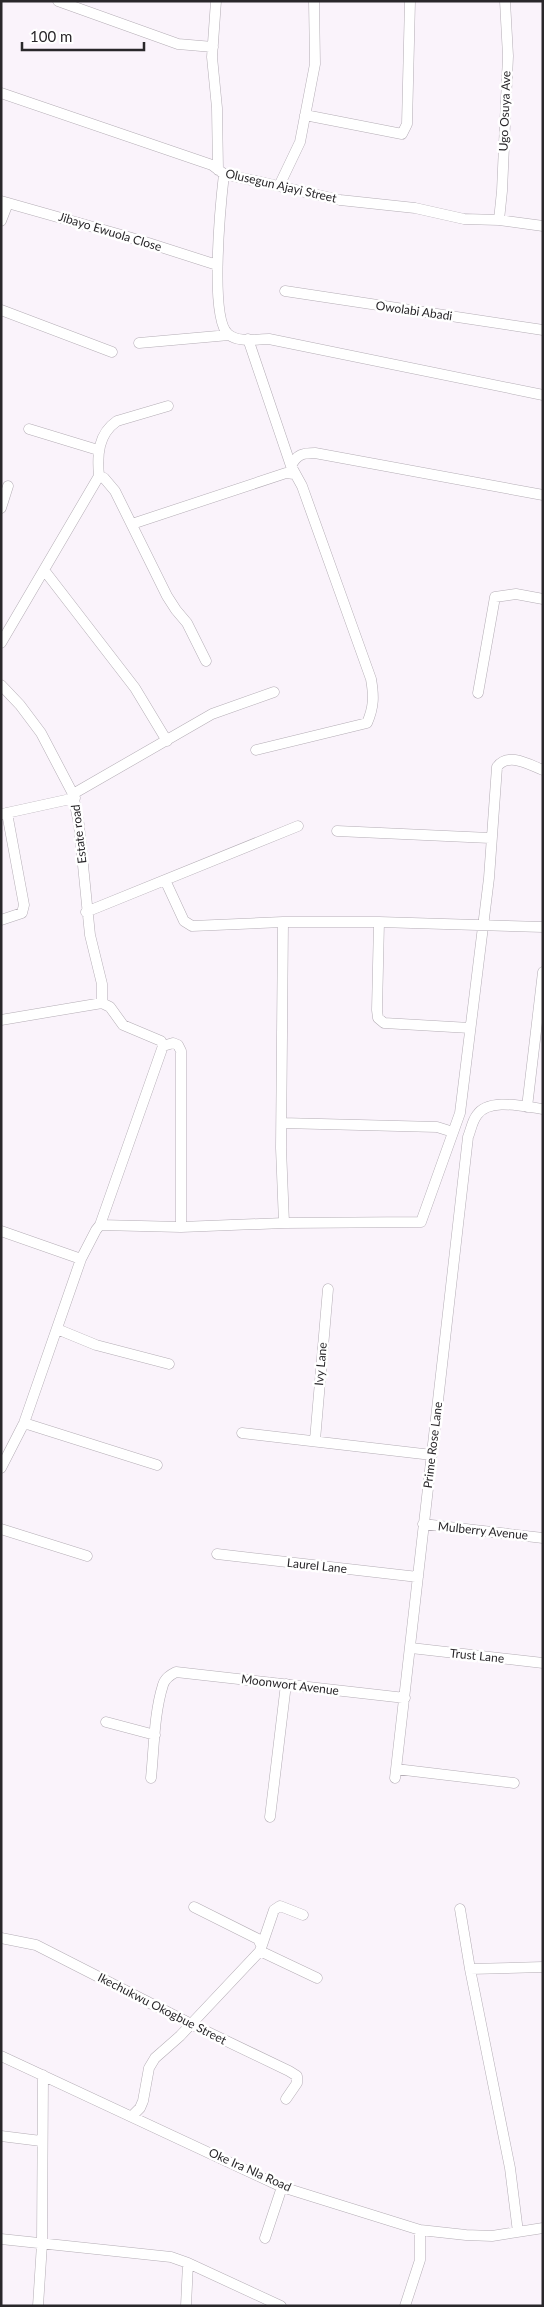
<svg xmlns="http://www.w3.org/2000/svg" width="544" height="2307" viewBox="0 0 544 2307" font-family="Lato,sans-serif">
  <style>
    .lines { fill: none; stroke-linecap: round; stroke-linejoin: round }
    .minor-casing { stroke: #b4adb5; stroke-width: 11 }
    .minor { stroke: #fff; stroke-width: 10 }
    .labels { text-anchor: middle; stroke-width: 5; stroke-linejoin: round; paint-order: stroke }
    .street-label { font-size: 12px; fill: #29272a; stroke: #fff }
  </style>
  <rect width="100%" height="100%" fill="#faf3fb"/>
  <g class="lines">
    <defs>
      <path id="minor" d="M58 1 178 44 213 47
        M216 1 212 57 217 108 218 170
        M1 93 212 165 224 174 340 200 415 208 464 219 499 220 543 226
        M305 115 402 134 407 124 410 1
        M224 174C221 200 209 317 228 334 238 343 256 339 269 339L543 395
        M279 186 300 142 315 64 314 1
        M1 201 139 240 217 265
        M499 220 502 191 508 56 505 1
        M1 221 8 203
        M285 291 543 330
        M1 310 112 352
        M248 339 291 466
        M139 343 229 335
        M29 429 98 450
        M99 476 104 478 115 491 167 596 176 610 187 623 206 661
        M1 508 8 486
        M132 524 286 473 294 474
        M44 570 135 688 167 741
        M1 643 99 476C97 455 98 434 117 421L168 406
        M1 685 20 705 41 733 73 794 79 825 90 935 102 984V1003
        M478 693 495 597 516 594 543 599
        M256 750 367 723C374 707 374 696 371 679L302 486 291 466C297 454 303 453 315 453L543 495
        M73 794 212 714 274 692
        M2 814 75 798
        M337 831 490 838
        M165 880 184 921 192 926 283 922H379L543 927
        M86 912 298 826
        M1 920 22 913 24 905 7 813
        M283 922 281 1148 284 1223
        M379 922 377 1010 378 1018 384 1023 470 1028
        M1 1020 102 1003 110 1007 123 1025 161 1041 163 1046 100 1225 96 1230 81 1259 24 1423 1 1468
        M163 1046 173 1043 178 1045 181 1051V1227
        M527 1107 543 972
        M282 1123 437 1127 453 1132
        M100 1225 181 1227 284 1223 421 1222 460 1113 489 878 497 767C508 752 528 764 543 770
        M1 1231 81 1259
        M57 1329 96 1345 169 1364
        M24 1423 157 1465
        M242 1433 432 1455
        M315 1440 328 1289
        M423 1524 543 1538
        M1 1529 87 1556
        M217 1554 418 1577
        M411 1648 543 1663
        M106 1722 155 1735
        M396 1769 514 1783
        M151 1778C154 1749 154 1713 163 1685 165 1678 170 1675 176 1672L405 1698
        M395 1778 468 1137C471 1130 472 1121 477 1115 489 1097 525 1107 543 1109
        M270 1817 286 1684
        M194 1907 258 1939 261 1945
        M460 1909 470 1969 543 1967
        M1 1938 36 1945 191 2024 289 2071 297 2076V2083L286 2099
        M260 1951 317 1978
        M470 1969 510 2168 518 2232
        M1 2056 282 2187 420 2230 466 2235 492 2236 543 2228
        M132 2116 140 2108 143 2101 149 2068 155 2058 180 2036 260 1951 274 1910 280 1906 303 1915
        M1 2136 41 2141
        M265 2238 282 2187
        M1 2239 171 2257 188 2263 281 2306
        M38 2306 42 2244 43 2075
        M186 2306 188 2263
        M405 2306 420 2260V2230"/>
    </defs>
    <use href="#minor" class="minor-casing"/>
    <use href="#minor" class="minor"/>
  </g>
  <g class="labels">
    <g class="street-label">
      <text transform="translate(505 111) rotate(-88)" y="4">Ugo Osuya Ave</text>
      <text transform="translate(281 186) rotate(13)" y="4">Olusegun Ajayi Street</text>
      <text transform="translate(110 232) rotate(17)" y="4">Jibayo Ewuola Close</text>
      <text transform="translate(414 311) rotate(8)" y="4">Owolabi Abadi</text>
      <text transform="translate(79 834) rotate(-97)" y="4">Estate road</text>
      <text transform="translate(321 1364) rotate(-85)" y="4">Ivy Lane</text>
      <text transform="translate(433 1445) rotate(-83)" y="4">Prime Rose Lane</text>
      <text transform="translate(483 1531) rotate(6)" y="4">Mulberry Avenue</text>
      <text transform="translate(317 1566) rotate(6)" y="4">Laurel Lane</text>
      <text transform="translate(477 1656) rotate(6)" y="4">Trust Lane</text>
      <text transform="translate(290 1685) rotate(7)" y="4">Moonwort Avenue</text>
      <text transform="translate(162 2009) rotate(27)" y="4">Ikechukwu Okogbue Street</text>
      <text transform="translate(250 2170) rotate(24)" y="4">Oke Ira Nla Road</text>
    </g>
  </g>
  <rect width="544" height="2307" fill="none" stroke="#29272a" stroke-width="5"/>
  <path d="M22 42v8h122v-8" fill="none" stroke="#29272a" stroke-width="2.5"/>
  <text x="30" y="42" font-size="15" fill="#29272a" stroke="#ffffff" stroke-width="4" paint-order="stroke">100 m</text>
</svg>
